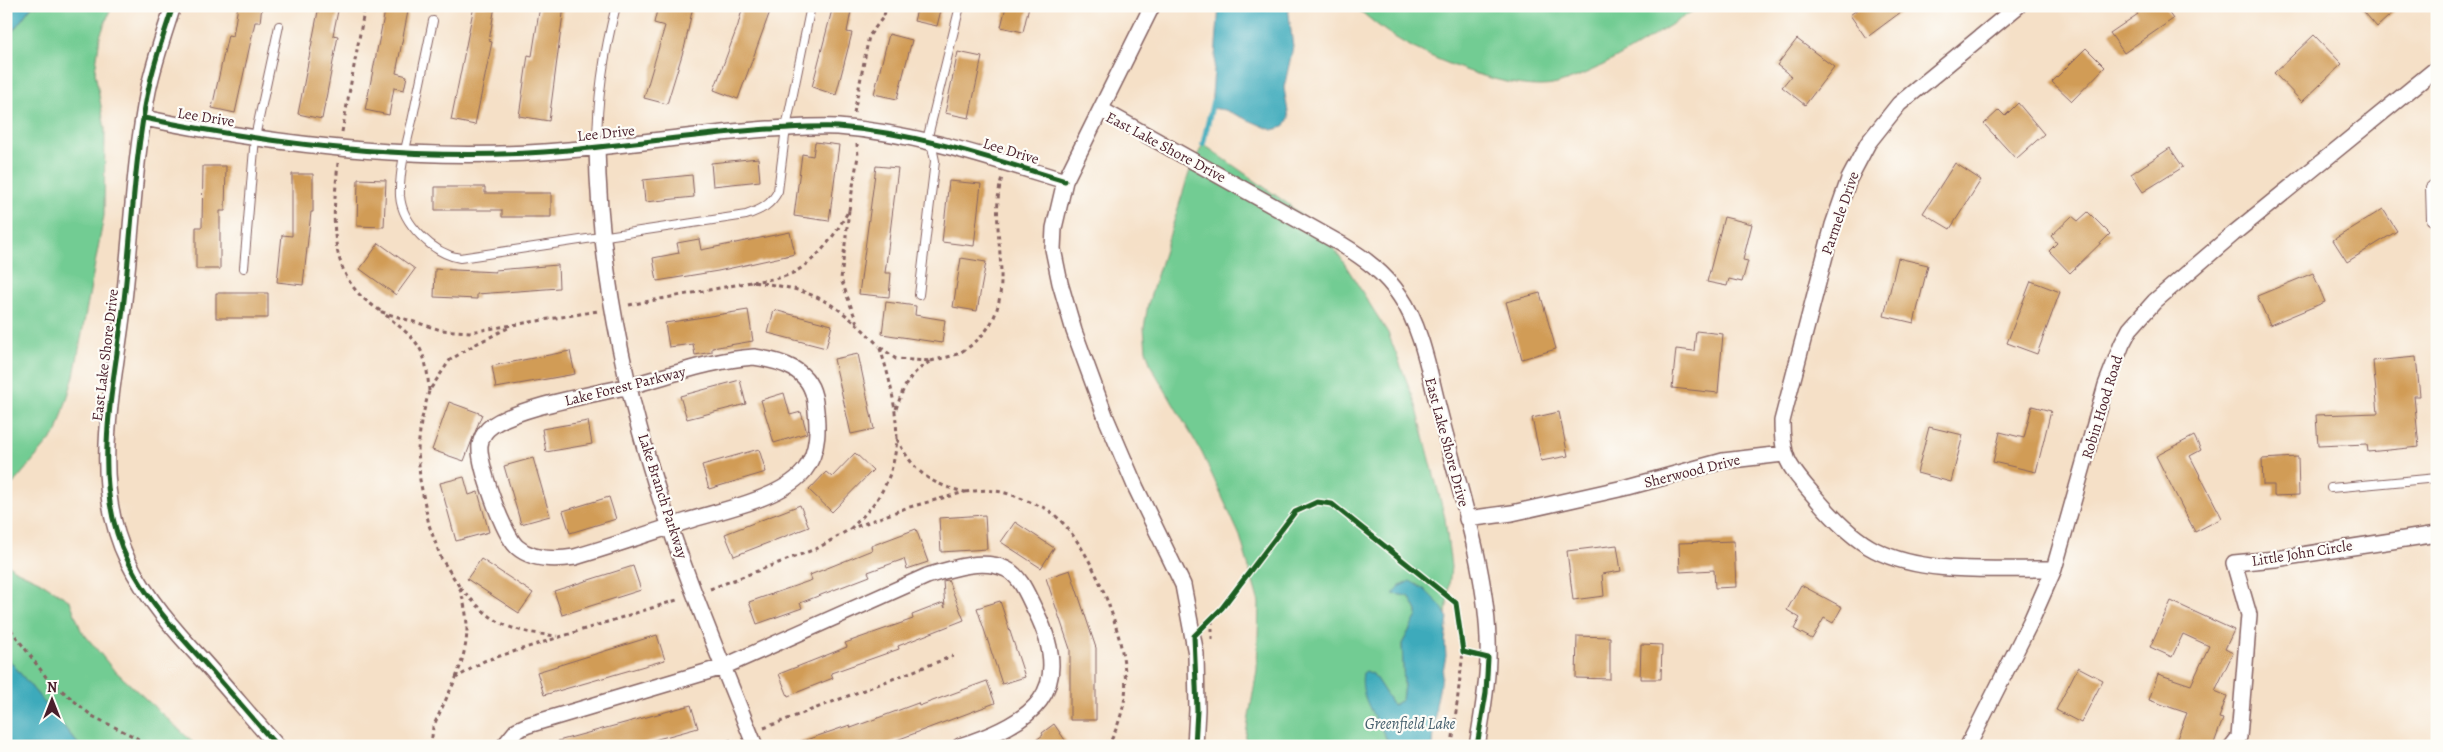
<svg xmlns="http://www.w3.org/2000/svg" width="2443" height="752" viewBox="0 0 2443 752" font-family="Alegreya,serif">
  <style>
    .green { fill: #72cc93; stroke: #5e765f }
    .water { fill: #3caabb; stroke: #436473 }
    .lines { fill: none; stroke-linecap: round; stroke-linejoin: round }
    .stream { stroke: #3caabb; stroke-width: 5.5 }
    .building { fill: #d19c57 }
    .lane-casing { stroke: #866362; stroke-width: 10 }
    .street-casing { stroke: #866362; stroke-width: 18 }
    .path { stroke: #866362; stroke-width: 3; stroke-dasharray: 4 4; stroke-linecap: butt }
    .lane { stroke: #fff; stroke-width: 8 }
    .street { stroke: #fff; stroke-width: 15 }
    .cycleway-casing { stroke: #fdfcf7; stroke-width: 8 }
    .cycleway { stroke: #1b5e20; stroke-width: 5 }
    .labels { text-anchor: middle; stroke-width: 4.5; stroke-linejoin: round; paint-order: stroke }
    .street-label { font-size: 15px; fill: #4a1f2b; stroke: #fdfcf7 }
    .water-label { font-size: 16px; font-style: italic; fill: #445e6c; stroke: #fdfcf7 }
  </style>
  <rect width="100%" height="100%" fill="#fdfcf7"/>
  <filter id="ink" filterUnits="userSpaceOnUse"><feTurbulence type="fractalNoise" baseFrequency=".02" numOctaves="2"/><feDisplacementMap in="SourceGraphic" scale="10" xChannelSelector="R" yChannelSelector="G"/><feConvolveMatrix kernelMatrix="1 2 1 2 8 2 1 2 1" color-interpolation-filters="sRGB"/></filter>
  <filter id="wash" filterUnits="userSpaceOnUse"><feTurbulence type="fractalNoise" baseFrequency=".0096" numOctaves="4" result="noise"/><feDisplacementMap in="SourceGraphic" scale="20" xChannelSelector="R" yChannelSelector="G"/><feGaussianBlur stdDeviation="1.12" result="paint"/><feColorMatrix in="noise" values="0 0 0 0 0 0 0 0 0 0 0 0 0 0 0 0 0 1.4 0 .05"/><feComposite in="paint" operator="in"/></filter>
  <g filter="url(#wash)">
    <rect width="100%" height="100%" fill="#f5e0c7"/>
    <path class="green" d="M32 6H112L100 36 95 72 105 129 104 216 74 376 57 432 6 492V208L9 196 6 180V40Z
      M1354 6H1701C1655 34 1609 68 1557 84 1518 95 1431 60 1396 38 1381 29 1368 17 1354 6Z
      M1203 144 1288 204 1315 227 1339 255 1388 333 1416 405 1445 518 1451 567 1446 615 1441 606 1417 584 1394 594 1409 596 1417 611V616L1402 644 1404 685 1402 700 1393 705 1373 674 1366 671 1365 697 1390 746H1244L1257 670 1259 603 1240 536 1202 453 1151 366 1146 350 1144 328 1148 304 1189 173Z
      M6 561 13 569 39 581 70 601 81 630 112 668 197 746H80L6 656Z"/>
    <path class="water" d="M6 6H32L6 40Z
      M1219 6H1288L1293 47 1284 88 1289 118 1284 127 1272 130 1225 110 1211 108Z
      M1410 581 1424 589 1441 606 1448 618 1445 642 1446 656 1436 705 1433 746H1390C1380 722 1358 700 1363 673L1366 671 1373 674 1393 705 1402 700 1404 685 1402 644 1417 616V611L1409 596 1393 594 1400 586Z
      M6 656 74 739 80 746H6Z"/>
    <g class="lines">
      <path class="stream" d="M1203 144 1213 101"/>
    </g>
    <g id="blocks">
      <path class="building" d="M238 6H262L260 22H255L235 113 212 108 228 35 233 36Z
        M319 6H339L333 35 338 36 322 119 298 114Z
        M386 6H409L396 73 407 76 404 90 394 88 389 115 365 110Z
        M474 6H495L489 41 492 42 475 125 451 120Z
        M540 6H564L549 121 519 116 528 55 532 56Z
        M658 6H693L685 45 667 104 644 98 665 26 654 23Z
        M743 6H772L738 99 714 90 738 25Z
        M833 6H852L847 32 852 33 836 95 812 87Z
        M918 6H942L937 26 914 21Z
        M1006 6H1029L1023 32 1001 27Z
        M1862 6H1909L1866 38 1850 15Z
        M2133 6H2164L2173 19 2124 53 2110 33 2138 14Z
        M2359 6H2400L2377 27Z
        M889 34 912 40 897 99 874 94Z
        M2314 35 2342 64 2302 102 2274 73Z
        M1797 39 1834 67 1805 105 1782 87 1791 76 1777 65Z
        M2086 48 2105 67 2072 101 2052 82Z
        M958 52 982 57 969 118 945 113Z
        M2018 103 2044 134 2016 159 1984 124 1999 110 2005 116Z
        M815 142 839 145 829 221 794 216 802 154 813 156Z
        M2170 148 2183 167 2143 192 2131 174Z
        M758 158 760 181 713 186 711 163Z
        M1955 163 1981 180 1950 229 1923 213Z
        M203 166H226L225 211H220V269H196V227H202Z
        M876 166 898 168 885 273H891L889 297 859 294Z
        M292 174H313V212H311L303 285 277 282 282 235 292 236Z
        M692 175 694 197 645 202 643 180Z
        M358 179 386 180 384 227 357 226Z
        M949 181 981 184 974 246 942 242Z
        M435 187H485V193H551V217H502V210H435Z
        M2383 209 2397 231 2347 262 2333 240Z
        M2088 212 2110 234 2070 273 2049 251 2057 243 2051 236 2072 216 2078 221Z
        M1724 217 1752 224 1743 260 1748 261 1742 282 1729 279 1727 286 1707 282Z
        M790 232 795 254 718 271 657 281 653 258 679 253 677 243 699 239 701 250Z
        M379 243 415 269 396 295 360 269Z
        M961 258 986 262 977 311 953 307Z
        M1898 258 1928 265 1914 323 1884 316Z
        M558 265 559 288 477 294V299L434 297 435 269 496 272 495 270Z
        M2313 273 2325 302 2270 325 2257 296Z
        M2031 281 2060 292 2037 354 2007 343Z
        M216 293H268V318H216Z
        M1540 293 1556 349 1522 359 1506 302Z
        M886 302 916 306 915 315 945 320 942 343 882 334Z
        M748 310 753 341 712 348V352L695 355 693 344 669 347 665 323Z
        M774 310 832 325 826 348 768 333Z
        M1696 331 1723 334 1718 393 1672 388 1676 349 1694 351Z
        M570 351 575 374 496 388 492 366Z
        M858 354 874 429 851 434 834 359Z
        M2416 357 2420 396H2414L2419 447 2368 452 2367 444 2318 446 2316 415 2378 413 2373 361Z
        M740 380 746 404 687 419 680 396Z
        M784 393 790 415 801 412 807 433 774 443 761 400Z
        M449 402 482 414 464 461 432 450Z
        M2032 406 2051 411 2036 472 1993 462 2000 432 2024 438Z
        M1559 412 1568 456 1541 461 1532 418Z
        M588 421 592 444 546 452 542 429Z
        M1929 427 1963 435 1951 482 1917 473Z
        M2194 436 2201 450 2190 456 2222 518 2195 532 2156 456Z
        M759 449 766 472 709 489 702 465Z
        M855 453 873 470 832 512 809 490 826 472 832 477Z
        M2298 457 2299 495 2274 496V485H2263L2262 459Z
        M533 458 550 516 521 524 504 466Z
        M464 477 469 495 478 492 489 532 456 541 440 483Z
        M609 497 616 519 570 533 563 511Z
        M800 505 809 527 734 556 725 534Z
        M985 515 987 549 941 552 939 518Z
        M1015 522 1054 548 1041 568 1001 542Z
        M916 529 928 562 907 569 904 559 868 572 870 576 800 603 802 608 757 624 749 602 812 580 810 575 872 550 871 546Z
        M1734 541 1736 587 1715 588 1714 570 1680 572 1679 543Z
        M1617 545 1621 571 1602 574 1604 596 1573 600 1567 551Z
        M481 559 533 593 519 613 467 579Z
        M633 566 641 590 562 615 554 591Z
        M1070 570 1096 648V720H1070V649L1046 578Z
        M948 580 964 620 898 646 899 649 831 673 833 678 788 696 779 674 847 647 845 643 913 619 912 615 943 603 945 608 943 581Z
        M1801 585 1842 607 1833 623 1824 618 1812 639 1794 629 1800 618 1787 610Z
        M1000 601 1025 677 1002 684 977 608Z
        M2171 601 2234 630 2225 649 2233 653 2215 691 2227 696 2219 718 2223 719 2213 746H2174L2187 713 2149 700 2158 674 2191 685 2209 646 2183 634 2172 657 2150 647Z
        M657 635 665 660 544 695 537 672Z
        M1577 636 1610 637V679L1576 678Z
        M1641 644 1662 645 1661 679H1640Z
        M2078 667 2103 680 2081 723 2056 710Z
        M987 681 995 703 881 746H797V743L850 725 851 728 918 703 919 706Z
        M691 705 698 728 632 746H559L558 741Z
        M1054 724 1069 746H1028L1043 735 1042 733Z"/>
    </g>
  </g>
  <g filter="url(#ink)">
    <use href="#blocks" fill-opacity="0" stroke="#866362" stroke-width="1"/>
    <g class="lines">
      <defs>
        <path id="lane" d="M433 21C426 54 419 87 412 121 406 145 399 172 400 196 402 224 434 254 460 258L746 215C761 210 771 205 778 191L786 128 811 6
          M597 147C597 100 604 52 616 6
          M2437 181 2430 187 2431 220 2437 224
          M244 268 255 137 279 26
          M919 295 935 161 932 147 927 140 960 6
          M2331 488 2437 478"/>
        <path id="street" d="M173 6C164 34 154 62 148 91 134 160 132 231 124 300 115 385 88 480 128 561 146 598 175 631 203 661 228 689 252 718 277 746
          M1152 6 1065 181 1054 228 1053 249 1060 283 1074 331 1106 418 1136 488 1183 585 1196 654 1197 710 1195 746
          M2018 6 1899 104 1868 143 1849 179 1833 225 1782 421C1782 462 1790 467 1815 497 1831 516 1853 539 1875 550 1926 576 1997 568 2054 569
          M1102 110 1341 244C1364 258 1385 273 1400 296 1422 327 1430 377 1440 414 1459 490 1491 581 1488 659 1487 689 1482 717 1477 746
          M144 118C275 145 411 161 544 152 619 147 693 134 768 129 791 128 815 126 838 127 917 133 990 158 1065 181
          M597 147C599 250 617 352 646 452 675 552 716 649 755 746
          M754 357C782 361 811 369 815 402 818 425 820 451 804 471 781 499 721 510 687 521 650 533 613 546 575 557 556 560 533 561 517 547 503 534 478 464 480 445 481 439 484 433 488 429 510 408 596 394 629 386 669 376 711 360 754 357Z
          M1467 519 1512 513 1628 487 1723 461 1783 454
          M504 746 517 730 528 725 723 667 927 576C950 569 982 558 1006 569 1022 577 1028 597 1036 612 1076 692 1032 723 960 746
          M1968 746 2031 621 2054 569 2106 385 2122 344 2130 329 2155 301 2233 234 2437 68
          M2232 746 2239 737 2249 615 2234 563 2275 559 2437 534"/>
      </defs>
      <use href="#lane" class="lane-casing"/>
      <use href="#street" class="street-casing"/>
      <path class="path" d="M854 113 869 36 884 16 886 6
        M342 132 365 6
        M338 163C334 207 326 261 361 296 367 302 375 307 382 312
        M849 210 858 156 857 144
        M629 305 751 282
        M857 323 841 279 849 210C835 235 819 259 793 273 781 279 764 280 751 282 812 288 837 302 879 346
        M931 361C941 358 953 357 961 352 1031 311 984 239 1002 177
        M429 391C426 344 417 341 382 312L441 330 470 332 598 311
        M896 409C905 384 908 375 931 361L896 359 879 346C890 377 896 406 897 439
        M965 492C994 488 1003 491 1030 502 1037 505 1045 507 1051 512 1092 543 1131 645 1125 696 1123 712 1116 732 1108 746
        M459 586 441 558 429 525 420 480 418 449 421 422 429 391 450 360 474 345 508 328
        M710 589 818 548 850 529 906 508 965 492C929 484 914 472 897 439 893 480 880 501 850 529
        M6 623 46 677 92 716 137 738 143 746
        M1212 640V618
        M456 678C469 643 471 622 459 586 493 624 506 631 557 636
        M764 728 953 656
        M431 746 433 727 456 678 484 661 680 599
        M712 746 735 739
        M1452 746 1463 652"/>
      <use href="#lane" class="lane"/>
      <use href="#street" class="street"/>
      <defs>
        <path id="cycleway" d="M173 6C164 34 154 62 148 91 134 160 132 231 124 300 115 385 88 480 128 561 146 598 175 631 203 661 228 689 252 718 277 746
          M144 118C275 145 411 161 544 152 619 147 693 134 768 129 791 128 815 126 838 127 917 133 990 158 1065 181
          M1195 746 1197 710 1194 636 1222 608 1295 512 1317 502 1332 504 1456 603 1463 652 1488 658 1486 693 1477 746"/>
      </defs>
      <use href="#cycleway" class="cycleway-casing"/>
      <use href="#cycleway" class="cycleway"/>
    </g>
  </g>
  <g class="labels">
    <g class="street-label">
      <text transform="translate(206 117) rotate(9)" y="5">Lee Drive</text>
      <text transform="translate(606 133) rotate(-6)" y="5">Lee Drive</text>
      <text transform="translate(1166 147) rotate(28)" y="5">East Lake Shore Drive</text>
      <text transform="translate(1011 151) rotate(17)" y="5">Lee Drive</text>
      <text transform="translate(1840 213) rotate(-71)" y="5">Parmele Drive</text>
      <text transform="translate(105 355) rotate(-83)" y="5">East Lake Shore Drive</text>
      <text transform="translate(625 386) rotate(-14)" y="5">Lake Forest Parkway</text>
      <text transform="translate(2102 407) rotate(-73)" y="5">Robin Hood Road</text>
      <text transform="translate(1447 442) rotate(75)" y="5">East Lake Shore Drive</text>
      <text transform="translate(1692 471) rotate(-14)" y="5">Sherwood Drive</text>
      <text transform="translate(663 496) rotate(72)" y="5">Lake Branch Parkway</text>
      <text transform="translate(2302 553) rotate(-9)" y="5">Little John Circle</text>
    </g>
    <g class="water-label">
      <text x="1410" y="729">Greenfield Lake</text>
    </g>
  </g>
  <rect width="2443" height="752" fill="none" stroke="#fdfcf7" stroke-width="25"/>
  <g transform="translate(52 700)" stroke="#fdfcf7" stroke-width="4" paint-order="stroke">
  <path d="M0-4L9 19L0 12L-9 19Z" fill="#4a1f2b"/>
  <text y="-8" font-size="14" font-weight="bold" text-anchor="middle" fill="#4a1f2b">N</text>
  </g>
</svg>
